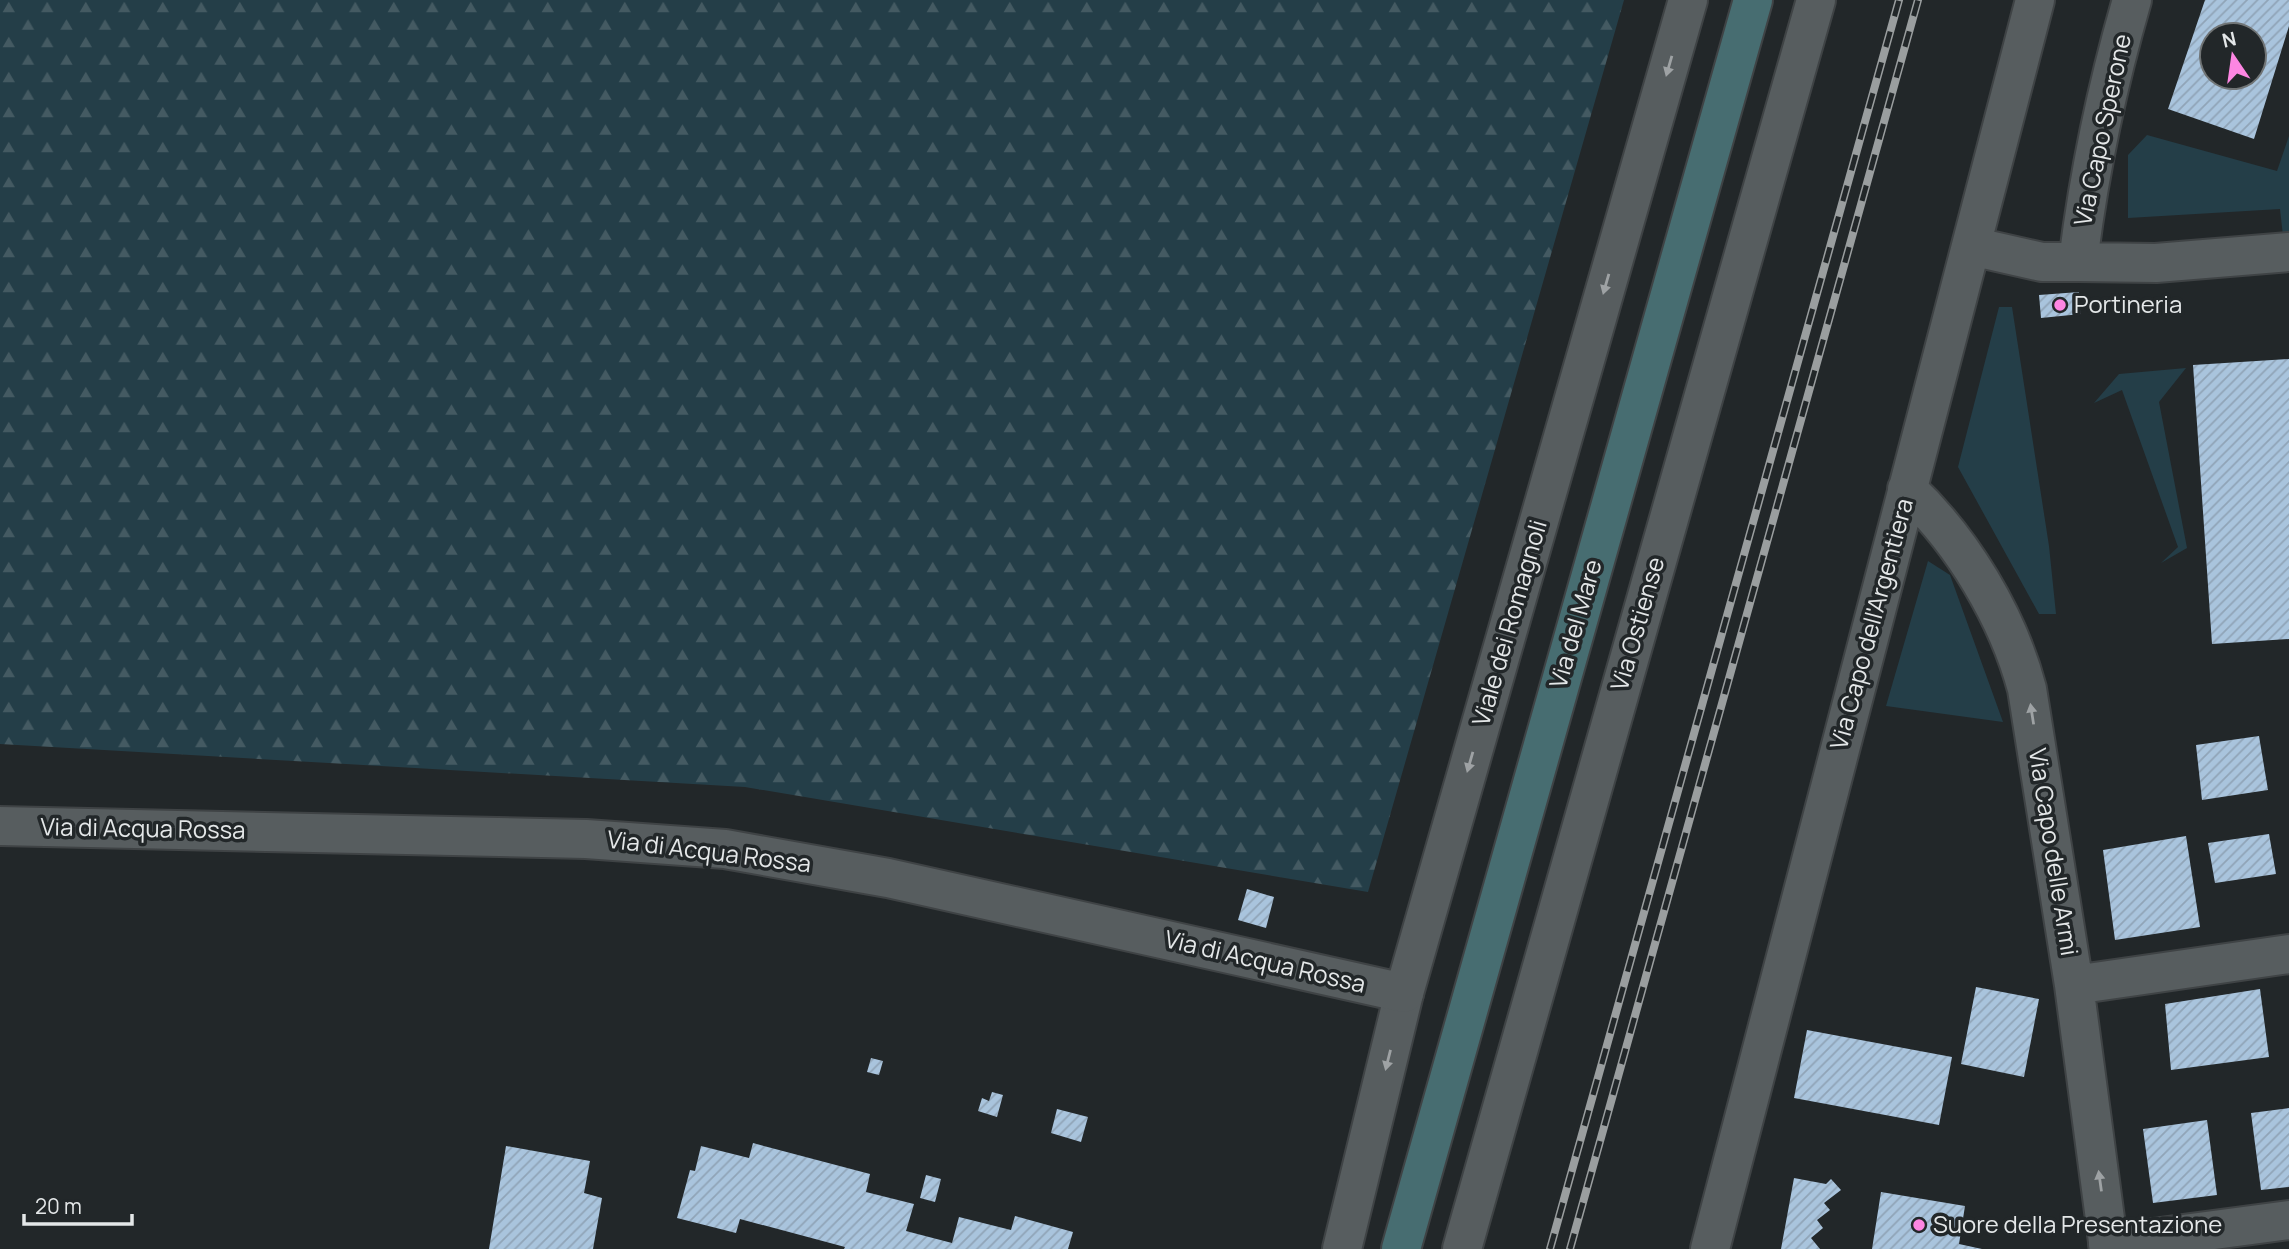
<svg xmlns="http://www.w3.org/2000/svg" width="2289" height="1249" viewBox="0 0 2289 1249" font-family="Manrope,sans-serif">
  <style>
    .green { fill: #243e48 }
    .forest { fill: url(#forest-firs) }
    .building { fill: url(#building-hatch); fill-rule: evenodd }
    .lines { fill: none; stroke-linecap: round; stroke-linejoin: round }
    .minor-casing { stroke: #3f4345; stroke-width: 42 }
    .tertiary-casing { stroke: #3f4345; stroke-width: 42 }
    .secondary-casing { stroke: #3f4345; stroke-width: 42 }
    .minor { stroke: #575d5f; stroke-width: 38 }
    .tertiary { stroke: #575d5f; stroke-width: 38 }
    .secondary { stroke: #476d71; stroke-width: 38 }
    .rail-casing { stroke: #9a9e9f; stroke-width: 8 }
    .rail { stroke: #222729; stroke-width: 5; stroke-dasharray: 16; stroke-linecap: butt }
    .oneway { fill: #9ea2a4 }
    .poi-dot { fill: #fd86e2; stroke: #222729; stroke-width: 2.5 }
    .labels { text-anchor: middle; stroke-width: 7; stroke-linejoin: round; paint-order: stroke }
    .street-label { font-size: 24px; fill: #e4e7e8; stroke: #222729 }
    .poi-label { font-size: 24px; fill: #e4e7e8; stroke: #222729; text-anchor: start }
  </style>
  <defs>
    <pattern id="forest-firs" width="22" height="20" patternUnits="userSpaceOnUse" patternTransform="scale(1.75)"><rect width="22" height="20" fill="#243e48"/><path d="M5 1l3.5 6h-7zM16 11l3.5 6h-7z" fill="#445a62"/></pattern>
    <pattern id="building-hatch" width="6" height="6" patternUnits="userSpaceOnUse" patternTransform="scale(1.75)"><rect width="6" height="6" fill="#a9c4dd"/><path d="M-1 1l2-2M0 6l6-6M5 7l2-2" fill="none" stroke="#90a4b7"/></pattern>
  </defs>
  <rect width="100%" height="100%" fill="#222729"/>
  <path class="green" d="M2147 135 2277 171 2289 136V236H2283L2280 209 2128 218V155Z
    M1999 307H2012L2049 546 2056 614H2039L1958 467Z
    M2186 368 2159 402 2187 548 2161 563 2178 547 2122 390 2094 403 2119 374Z
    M1928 561 1950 575 2003 722 1886 706Z"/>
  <path class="forest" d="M0 0H1624L1368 892 745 787 0 744Z"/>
  <path class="building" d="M2205 0H2289V26L2254 139 2168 109ZM2212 35H2254V77H2212Z
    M2079 292 2081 314 2041 318 2039 295Z
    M2289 359V639L2212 644 2193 365Z
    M2259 736 2268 790 2202 800 2196 745Z
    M2269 834 2276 874 2215 883 2208 843Z
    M2186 836 2200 927 2115 940 2103 850Z
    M1247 889 1274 897 1266 928 1238 920Z
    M1976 987 2039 999 2024 1077 1961 1064Z
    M2260 989 2269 1057 2171 1070 2165 1004Z
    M1807 1030 1952 1057 1939 1125 1794 1098Z
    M871 1058 883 1061 879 1075 867 1072Z
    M992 1092 1003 1095 997 1117 978 1111 982 1098 989 1101Z
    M2289 1108V1187L2261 1190 2251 1113Z
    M1057 1109 1088 1117 1081 1142 1051 1133Z
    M2207 1120 2217 1195 2153 1203 2143 1129Z
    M753 1143 870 1174 866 1192 914 1204 906 1231 952 1243 959 1217 1011 1230 1015 1216 1073 1232 1068 1249H844L845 1247 740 1219 736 1233 677 1218 690 1170 695 1171 701 1146 749 1158Z
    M506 1146 590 1161 584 1193 602 1198 593 1249H489Z
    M926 1175 941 1179 935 1202 920 1198Z
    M1794 1178 1826 1184 1831 1179 1841 1190 1824 1203 1830 1210 1817 1220 1823 1228 1811 1238 1820 1249H1781Z
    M1881 1192 1965 1206 1959 1244 1982 1249H1872Z"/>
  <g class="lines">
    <defs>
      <path id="minor" d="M2132 0C2107 86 2089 173 2078 262L2156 263 2289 252
        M1971 246 2042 262H2078
        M1907 489C1962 540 2008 617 2027 689L2074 985 2109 1249
        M2074 985 2289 954
        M2108 1244 2289 1220
        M1342 1249 1404 993
        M1710 1249 2035 0"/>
      <path id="tertiary" d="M0 826 586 839 725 849 888 878 1404 993 1688 0
        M1462 1249 1816 0"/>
      <path id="secondary" d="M1401 1249 1753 0"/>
    </defs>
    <use href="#minor" class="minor-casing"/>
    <use href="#tertiary" class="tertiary-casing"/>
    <use href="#secondary" class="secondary-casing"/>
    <use href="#minor" class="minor"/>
    <use href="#tertiary" class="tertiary"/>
    <use href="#secondary" class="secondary"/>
    <defs>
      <path id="rail" d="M1550 1249 1899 0
        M1570 1249 1918 0"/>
    </defs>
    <use href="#rail" class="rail-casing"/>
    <use href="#rail" class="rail"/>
  </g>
  <defs><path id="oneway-solid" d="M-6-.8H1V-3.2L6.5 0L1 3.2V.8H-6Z" transform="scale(1.75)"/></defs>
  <g class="oneway">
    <use href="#oneway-solid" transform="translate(1669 66) rotate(106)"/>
    <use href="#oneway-solid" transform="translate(1606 284) rotate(106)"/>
    <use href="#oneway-solid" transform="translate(2032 714) rotate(-99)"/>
    <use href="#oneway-solid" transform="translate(1470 762) rotate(106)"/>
    <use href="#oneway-solid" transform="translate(1388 1060) rotate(104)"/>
    <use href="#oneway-solid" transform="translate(2100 1181) rotate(-98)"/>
  </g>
  <g class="poi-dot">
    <circle cx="2060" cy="305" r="7"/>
    <circle cx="1919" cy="1225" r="7"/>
  </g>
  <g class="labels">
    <g class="street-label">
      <text transform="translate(2103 130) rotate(-78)" y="8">Via Capo Sperone</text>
      <text transform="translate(1510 623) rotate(-74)" y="8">Viale dei Romagnoli</text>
      <text transform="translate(1576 624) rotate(-74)" y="8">Via del Mare</text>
      <text transform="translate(1638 624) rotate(-74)" y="8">Via Ostiense</text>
      <text transform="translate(1872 624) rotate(-75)" y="8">Via Capo dell'Argentiera</text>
      <text transform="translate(143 829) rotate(1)" y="8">Via di Acqua Rossa</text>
      <text transform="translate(709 852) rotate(7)" y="8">Via di Acqua Rossa</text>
      <text transform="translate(2053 852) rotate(81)" y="8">Via Capo delle Armi</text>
      <text transform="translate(1265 962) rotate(13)" y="8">Via di Acqua Rossa</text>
    </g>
    <g class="poi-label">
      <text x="2074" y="313">Portineria</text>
      <text x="1933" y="1233">Suore della Presentazione</text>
    </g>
  </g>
  <g transform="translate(2233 56) rotate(347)"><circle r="33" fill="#222729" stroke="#707475" stroke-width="2"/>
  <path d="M0-5L12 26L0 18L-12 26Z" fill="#fd86e2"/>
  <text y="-10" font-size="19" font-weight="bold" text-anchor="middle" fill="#e4e7e8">N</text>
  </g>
  <path d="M24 1214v10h108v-10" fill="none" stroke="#e4e7e8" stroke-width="3.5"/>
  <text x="35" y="1214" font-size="21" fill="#e4e7e8" stroke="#222729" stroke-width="5" paint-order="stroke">20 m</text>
</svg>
